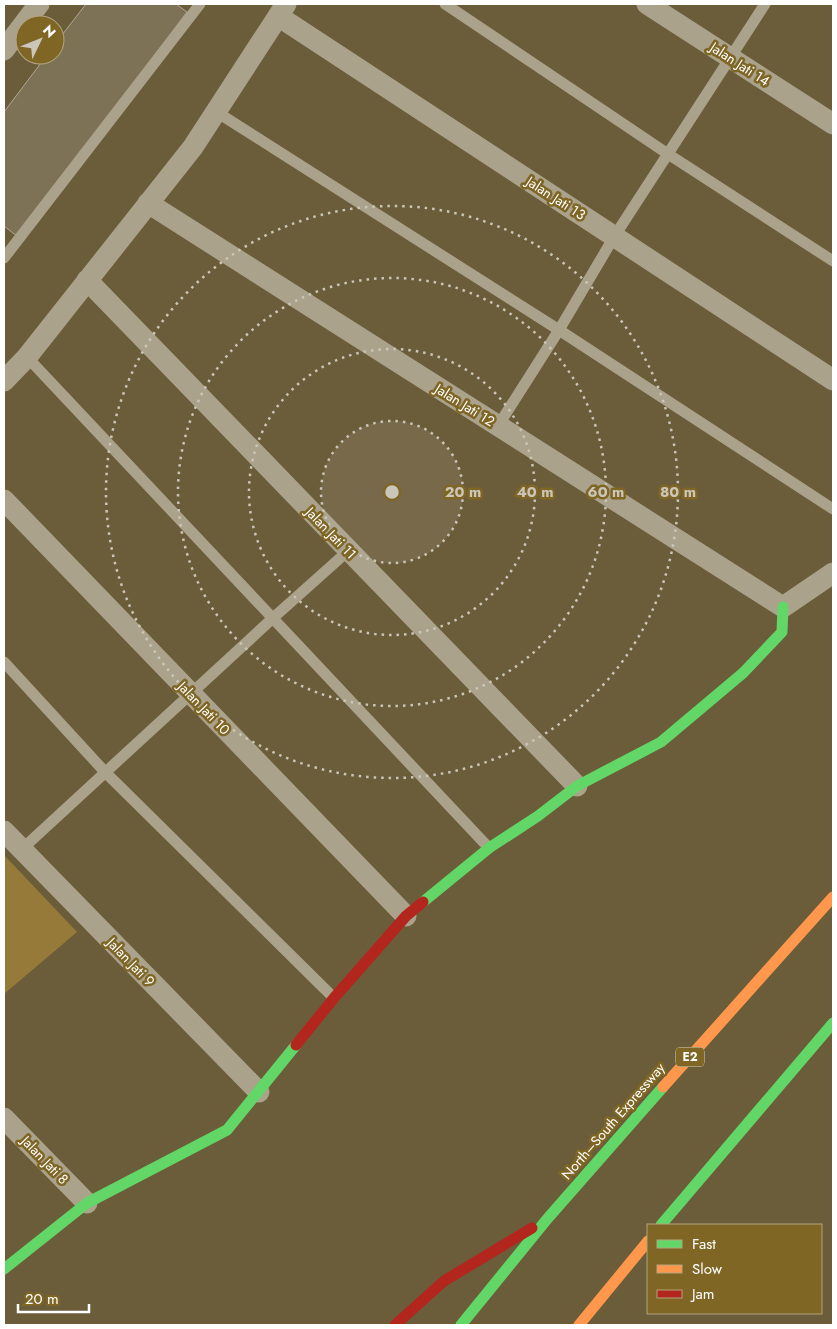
<svg xmlns="http://www.w3.org/2000/svg" width="837" height="1329" viewBox="0 0 837 1329" font-family="Jost,sans-serif">
  <style>
    .green { fill: #967a39 }
    .building { fill: #7e7256; stroke: #b0a792 }
    .lines { fill: none; stroke-linecap: round; stroke-linejoin: round }
    .lane { stroke: #aba28b; stroke-width: 11 }
    .street { stroke: #aba28b; stroke-width: 21 }
    .fast { stroke: #63d668; stroke-width: 11 }
    .slow { stroke: #ff974d; stroke-width: 11 }
    .jam { stroke: #b3261e; stroke-width: 11 }
    .ring { fill: none; stroke: #cbc6ba; stroke-width: 2.5; stroke-dasharray: 2.5 5 }
    .labels { text-anchor: middle; stroke-width: 5; stroke-linejoin: round; paint-order: stroke }
    .shield { fill: #7f6625; stroke: #d9d1be; stroke-width: 1 }
    .shield-label { font-size: 12px; font-weight: bold; fill: #fff }
    .street-label { font-size: 14px; fill: #fff; stroke: #7f6625 }
    .centre { fill: #cbc6ba; stroke: #7f6625; stroke-width: 2.5 }
    .ring-label { font-size: 15px; text-anchor: middle; font-weight: bold; fill: #cbc6ba; stroke: #7f6625; stroke-width: 5; stroke-linejoin: round; paint-order: stroke }
  </style>
  <rect width="100%" height="100%" fill="#6b5d39"/>
  <path class="green" d="M4 855 77 932 4 994Z"/>
  <path class="building" d="M86 4H176L187 12 18 237 4 226V112L47 55H55V44Z"/>
  <g class="lines">
    <path class="lane" d="M445 4 668 154 833 261
      M215 111 559 330 833 509
      M4 258 200 4
      M27 357 489 848
      M498 426 559 330 614 237 765 4
      M4 662 105 772 334 998
      M21 850 273 618 348 551"/>
    <path class="street" d="M647 4 833 124
      M278 16 833 380
      M4 50 39 4
      M148 203 783 607 833 573
      M87 280 577 786
      M4 381 27 357 193 147 286 4
      M4 500 406 916
      M4 831 259 1092
      M4 1118 87 1203"/>
    <path class="fast" d="M423 902 489 848 538 816 577 786 661 742 743 673 782 632 783 607
      M661 1225 833 1023
      M4 1269 87 1203 227 1130 296 1045
      M461 1325 548 1218 663 1087"/>
    <path class="slow" d="M663 1087 833 897
      M579 1325 648 1241"/>
    <path class="jam" d="M296 1045 334 998 406 916 423 902
      M395 1325 444 1281 532 1228"/>
  </g>
  <circle cx="392" cy="492" r="71" fill="#cbc6ba" fill-opacity=".12"/>
  <g class="ring">
    <circle cx="392" cy="492" r="71"/>
    <circle cx="392" cy="492" r="143"/>
    <circle cx="392" cy="492" r="214"/>
    <circle cx="392" cy="492" r="286"/>
  </g>
  <g class="labels">
    <rect class="shield" x="676" y="1047.5" width="28" height="19" rx="4"/>
    <g class="shield-label">
      <text x="690" y="1061">E2</text>
    </g>
    <g class="street-label">
      <text transform="translate(740 64) rotate(33)" y="5">Jalan Jati 14</text>
      <text transform="translate(556 198) rotate(33)" y="5">Jalan Jati 13</text>
      <text transform="translate(465 405) rotate(32)" y="5">Jalan Jati 12</text>
      <text transform="translate(331 533) rotate(46)" y="5">Jalan Jati 11</text>
      <text transform="translate(204 708) rotate(46)" y="5">Jalan Jati 10</text>
      <text transform="translate(131 962) rotate(46)" y="5">Jalan Jati 9</text>
      <text transform="translate(613 1121) rotate(-49)" y="5">North–South Expressway</text>
      <text transform="translate(45 1160) rotate(46)" y="5">Jalan Jati 8</text>
    </g>
  </g>
  <circle cx="392" cy="492" r="8" class="centre"/>
  <g class="ring-label">
    <text x="463" y="497">20 m</text>
    <text x="535" y="497">40 m</text>
    <text x="606" y="497">60 m</text>
    <text x="678" y="497">80 m</text>
  </g>
  <rect width="837" height="1329" fill="none" stroke="#ffffff" stroke-width="10"/>
  <rect x="647" y="1224" width="175" height="90" fill="#7f6625" stroke="#b2a37c"/>
  <rect x="657" y="1240" width="25" height="8" fill="#63d668" stroke="#b2a37c"/>
  <text x="692" y="1249" font-size="15" fill="#ffffff">Fast</text>
  <rect x="657" y="1265" width="25" height="8" fill="#ff974d" stroke="#b2a37c"/>
  <text x="692" y="1274" font-size="15" fill="#ffffff">Slow</text>
  <rect x="657" y="1290" width="25" height="8" fill="#b3261e" stroke="#b2a37c"/>
  <text x="692" y="1299" font-size="15" fill="#ffffff">Jam</text>
  <g transform="translate(40 40) rotate(47)"><circle r="24" fill="#7f6625" stroke="#b2a37c"/>
  <path d="M0-4L9 19L0 12L-9 19Z" fill="#cbc6ba"/>
  <text y="-8" font-size="14" font-weight="bold" text-anchor="middle" fill="#ffffff">N</text>
  </g>
  <path d="M18 1304v8h71v-8" fill="none" stroke="#ffffff" stroke-width="2.5"/>
  <text x="25" y="1304" font-size="15" fill="#ffffff" stroke="#7f6625" stroke-width="4" paint-order="stroke">20 m</text>
</svg>
